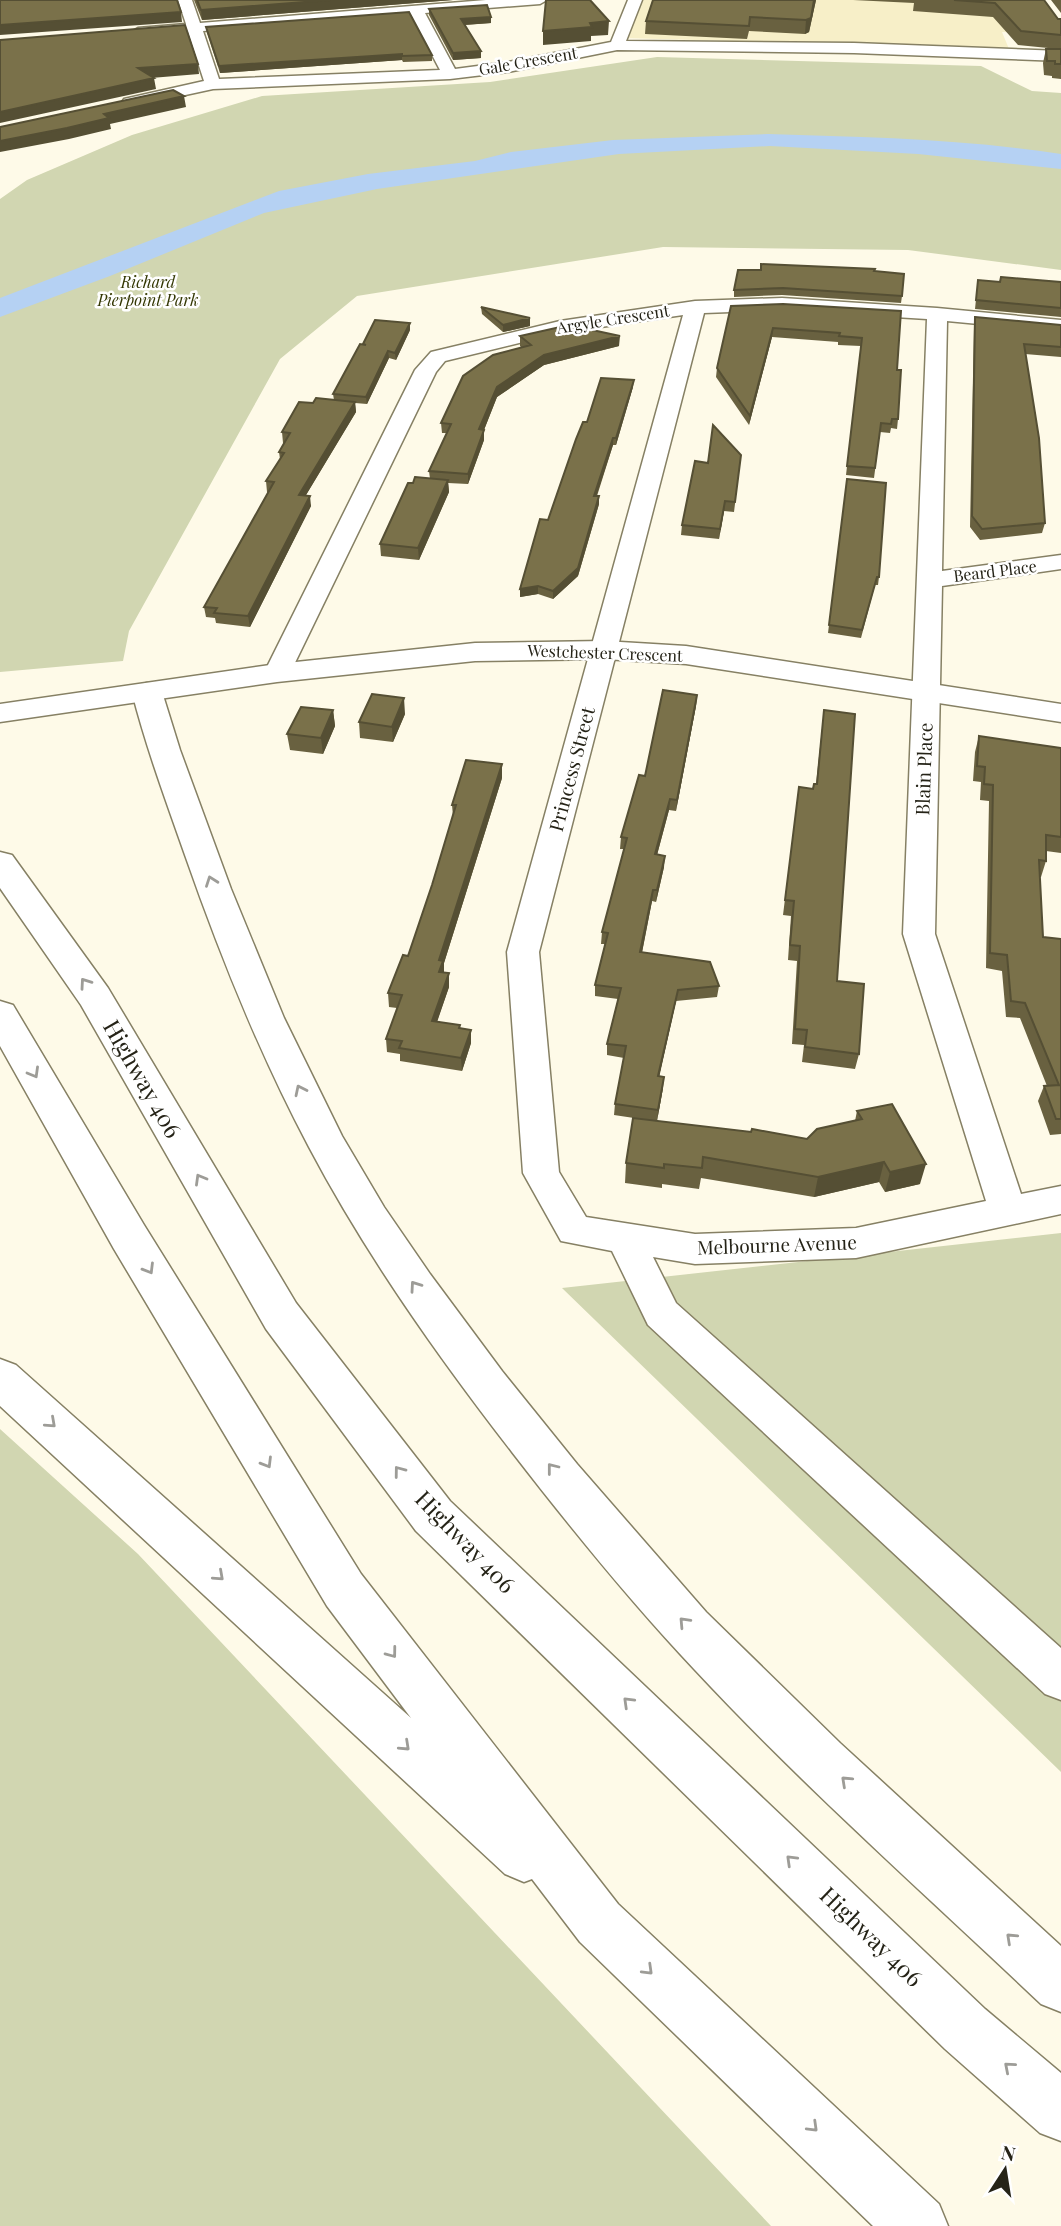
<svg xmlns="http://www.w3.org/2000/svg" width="1061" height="2226" viewBox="0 0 1061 2226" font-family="'Playfair Display',serif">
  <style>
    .built { fill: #f7efc8 }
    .green { fill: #d1d6b1 }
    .water { fill: #b5d1f3 }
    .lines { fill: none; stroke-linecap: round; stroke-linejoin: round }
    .minor-casing { stroke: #868064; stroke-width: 3 }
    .major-casing { stroke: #868064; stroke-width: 3 }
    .highway-casing { stroke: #868064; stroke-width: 3 }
    .minor { fill: #fff; fill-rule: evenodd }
    .major { fill: #fff; fill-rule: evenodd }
    .highway { fill: #fff; fill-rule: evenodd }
    .wall { fill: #696140 }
    .shaded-wall { fill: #554f34 }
    .building { fill: #7a714a; stroke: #554f34; stroke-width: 2 }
    .oneway { stroke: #9d9c97 }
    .labels { text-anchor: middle; stroke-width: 5; stroke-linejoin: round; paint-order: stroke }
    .far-street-label { font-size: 16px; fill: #252317; stroke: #fff }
    .far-park-label { font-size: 16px; font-style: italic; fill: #333703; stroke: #fff }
    .street-label { font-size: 19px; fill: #252317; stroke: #fff }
    .near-street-label { font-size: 23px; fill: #252317; stroke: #fff }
  </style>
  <rect width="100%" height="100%" fill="#fefae8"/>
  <path class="built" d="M643 0H1029L1052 33 1002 32 1009 49 625 38Z"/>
  <path class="green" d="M657 57 981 66 1032 91 1061 93V270L908 250 663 247 357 296 280 359 129 631 123 661 0 672V199L27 180 132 135 262 96 490 82Z
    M1061 1233V1772L562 1288Z
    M0 1429 138 1554 771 2226H0Z"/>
  <path class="water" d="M768 134C866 137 964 139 1061 154V169L918 154 770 146 619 154 377 189 264 213 110 276 0 317V298L279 191 368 174 475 161 511 152 613 140Z"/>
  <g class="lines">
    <defs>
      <path id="minor" d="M178 0H192L200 23 486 0H547L540 4 425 13 455 69 508 62 611 42 628 0H642L626 41 854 43 1061 51V61L854 53 617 50 508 72 450 79 213 89 130 107 124 105 122 102 124 99 204 81 188 32 138 36 131 32 138 28 186 24ZM411 15 440 70 219 79 203 31Z
        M782 298 937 308 1061 320V332L947 321 942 571 1061 555V569L942 586 935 934 1021 1194 1061 1186V1214L856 1258 695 1264 653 1257 676 1303 1061 1648V1700L1045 1694 648 1325 612 1251 561 1241 523 1173 507 952 683 315 560 333 445 361 436 372 290 673 286 679 277 681 268 679 264 673 415 370 431 352 560 321 695 301ZM782 310 927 319 903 934 986 1201 856 1228 695 1234 586 1217 559 1172 539 952 704 313Z"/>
      <path id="major" d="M604 641 686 646 1061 704V722L686 664 604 659 475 661 277 682 0 722V704L277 664 475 643Z"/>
      <path id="highway" d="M147 683 158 686 162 692 180 750 231 889 284 1018 342 1136 384 1207 430 1274 502 1371 577 1464 706 1612 840 1743 1061 1946V2012L1041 2004C925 1894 804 1787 695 1670 630 1601 570 1527 512 1452 437 1355 366 1255 309 1147 259 1053 220 955 185 855 166 801 146 747 132 692L136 686Z
        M0 852 12 855 108 988 296 1303 450 1501 985 2009 1061 2073V2141L1040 2133 945 2049 416 1531 266 1329 81 1005 0 888Z
        M0 1001 13 1005 144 1225 361 1574 618 1904 939 2204 948 2226H873L580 1942 532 1879 524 1882 505 1874 0 1406V1359L16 1365 411 1718 327 1606 114 1249 0 1046Z"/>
    </defs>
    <use href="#minor" class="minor-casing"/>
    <use href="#major" class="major-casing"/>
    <use href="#highway" class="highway-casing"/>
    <use href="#minor" class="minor"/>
    <use href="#major" class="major"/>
    <use href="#highway" class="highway"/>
  </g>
  <path class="wall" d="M194 0H453L202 20Z
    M816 0 809 32 805 34 749 31 747 39 645 34 646 21Z
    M853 0H1044L1058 19H1061V79L1052 78V76L1044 75 1043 63 1046 49H1058L1018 45 993 17 913 11 914 3Z
    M1051 0H1061V13Z
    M429 9 491 17V23L465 25 481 58 453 60 429 15Z
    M206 27 432 55V61L403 62 402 60 220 73 207 33Z
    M761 264 874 271 902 296 901 303 782 295 734 297V290L760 270Z
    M978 280 1000 282H1061V317L975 309Z
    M731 306 901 311 897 370 898 419 897 429 891 428 890 433 880 432 874 478 846 475 861 346 838 345V342L772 337 749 425 716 377 717 368Z
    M481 307 530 326 503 332 482 314Z
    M975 317 1061 325V357L1025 354 1045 523 1042 533 980 540 970 527 974 326Z
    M410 330 396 360 389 358 367 404 355 403 356 412 306 495 311 506 250 627 216 623 215 618 206 617 204 607 268 492H267L266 481 280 459 279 452 284 443H283L282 432 313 403 334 400 333 394 363 344Z
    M520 336 619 346 544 365 497 397 484 430V440L468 484 448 483 449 492 419 560 381 556 380 544 413 483 430 479 429 471 447 433H442L441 423 522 348 520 346Z
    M633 387 616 445H613L597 496H599V504L578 576 553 599 538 594 520 597 548 520 587 422Z
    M741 455 734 512 724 511 719 539 681 535 682 525 708 463Z
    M847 479 879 577 878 585H875L861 638 828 633Z
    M697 695 696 706 676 811 669 810 657 855 664 867 656 902 652 901 642 952 719 986 717 997 676 1001 659 1076 663 1088 657 1121 807 1139 855 1121 857 1111 920 1184 885 1192 879 1182 814 1197 701 1178 699 1189 662 1184V1188L625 1183 626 1163 634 1118 614 1115 615 1104 624 1058 607 1055V1044L618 999 595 996V985L605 944H601L602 932 624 849H620L621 837 645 776Z
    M333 710 335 726 323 754 290 750 287 734Z
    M824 710 837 981 859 1054 855 1069 802 1062 804 1045 792 1044 797 961 788 960 791 916 783 915 797 802 813 789 816 784Z
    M405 714 393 742 360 738 359 722Z
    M979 736 1061 748V853L1046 851V861L1041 877H1040L1043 937 1061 939V1134L1050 1135 1038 1101 1044 1086H1047L1020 1018 1006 1017 1002 971 986 968 989 801 980 800 981 782 973 781 975 752Z
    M502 778 444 963V973L449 987 437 1021 461 1028 471 1043 462 1071 400 1061V1054L387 1052 386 1039 397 1008 389 1007 388 993 408 956 432 885 453 816 452 805Z"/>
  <path class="shaded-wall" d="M330 0H453L202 20 201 10Z
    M814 0H816L809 32 805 34 806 20Z
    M181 12 182 22 0 35V25Z
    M491 17V23L462 25 461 19Z
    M609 21 608 35 591 36V41L543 45V31L590 23Z
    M481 51V58L453 60V53Z
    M402 54V60L220 73 219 66Z
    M198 64 199 74 139 79 138 68Z
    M154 78 156 89 0 123V112Z
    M184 96 186 107 110 124 111 129 69 139 0 152V141L104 114Z
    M530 318V326L503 332V325Z
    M410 323V330L396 360 395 353Z
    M773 328 772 337 749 425 750 416Z
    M620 336 619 346 544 365 497 397 480 440 479 429 497 387 544 355Z
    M388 351 389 358 367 404 366 397Z
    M634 380 633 387 616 445V438Z
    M355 402 356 412 300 505 299 495Z
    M484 430V440L468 484V474Z
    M613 438V445L594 503V496Z
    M448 480 449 492 419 560 418 548Z
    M310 496 311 506 250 627 248 616Z
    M599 496V504L578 576 553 599V591Z
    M725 501 724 511 719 539 720 529Z
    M538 586V594L520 597V589Z
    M697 695 696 706 676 811 677 800Z
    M404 698 405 714 393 742 392 727Z
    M333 710 335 726 323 754 321 738Z
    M502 764V778L444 963V974L440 986 439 960Z
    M670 799 669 810 654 866 655 854Z
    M665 856 664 867 656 902 657 890Z
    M653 890 652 901 640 963V952Z
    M449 973V987L433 1034 432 1021Z
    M678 990 676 1001 657 1087 658 1076Z
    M471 1030V1043L462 1071 461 1058Z
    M664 1077 663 1088 657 1121 658 1110Z
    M884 1162 879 1182 814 1197 818 1177Z
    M926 1164 920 1184 885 1192 890 1172Z"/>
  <path class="building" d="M0 0H177L181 12 0 25Z
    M197 0H330L201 10Z
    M546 0H590L609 21 590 23 592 27 543 31Z
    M653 0H814L811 18 806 20 750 17 749 26 646 21Z
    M954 0H1044L1058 19H1061V35L1021 31 995 3Z
    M487 5 491 17 461 19 481 51 453 53 429 9Z
    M409 12 432 55 402 56V54L219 66 206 27Z
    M185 25 198 64 138 68 154 78 0 112V40Z
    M1046 49H1061V64H1055V61H1047Z
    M173 90 184 96 104 114 109 118 67 128 0 141V127Z
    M761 264 875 269 874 271 904 274 902 296 783 288 734 290 738 270H761Z
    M1001 277 1061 282V308L976 300 978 280 1000 282Z
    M783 304 901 311 897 370H901L898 419H892L891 424 881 423 875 468 847 466 862 338 839 336 840 333 773 328 750 416 717 368 731 306Z
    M481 307 530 318 503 325Z
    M975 317 1061 325V347L1024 344 1039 438 1045 523 982 529 972 516Z
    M375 320 410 323 395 353 388 351 366 397 333 394 360 344 366 345 363 344Z
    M569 325 620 336 544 355 497 387 479 429 484 430 468 474 429 471 451 424 441 423 463 376 493 355 531 345 520 336Z
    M601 378 634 380 616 438H613L594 496H599L578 568 553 591 538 586 520 589 540 519 548 520 576 439 583 422H587Z
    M316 398 355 402 299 495 310 496 248 616 214 613 217 608 204 607 274 482 266 481 284 453 279 452 290 433 282 432 299 402 313 403Z
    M713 425 741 455 735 502 725 501 720 529 682 525 695 461 708 463Z
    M415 477 448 480 418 548 380 544 408 483H413Z
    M847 479 886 483 879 577H877L862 630 829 625Z
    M663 690 697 695 677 800 670 799 655 854 665 856 657 890H653L640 952 710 962 719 986 678 990 658 1076 664 1077 658 1110 615 1104 626 1046 607 1044 621 988 595 985 608 933 602 932 627 838 621 837 639 775 645 776Z
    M372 694 404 698 392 727 359 722Z
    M301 707 333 710 321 738 287 734Z
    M824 710 855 714 837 981 864 984 859 1054 805 1047 807 1030 795 1029 800 946 790 945 794 901 785 900 799 787 813 789 814 784H817Z
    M979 736 1061 748V837L1046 835V861L1039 860 1043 937 1061 939V1119H1056L1044 1086 1059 1085 1025 1003 1011 1001 1007 955 990 953 993 785 984 784 985 767 977 766Z
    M466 760 502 764 439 960 443 961 439 972 449 973 432 1021 460 1025 459 1028 471 1030 461 1058 399 1048 402 1041 386 1039 402 995 388 993 403 955 408 956 432 885 456 805H452Z
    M892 1104 926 1164 890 1172 884 1162 818 1177 703 1157 702 1168 664 1164V1168L626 1163 633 1118 751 1132 752 1129 807 1139 817 1129 862 1119 857 1111Z"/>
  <defs><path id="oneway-chevron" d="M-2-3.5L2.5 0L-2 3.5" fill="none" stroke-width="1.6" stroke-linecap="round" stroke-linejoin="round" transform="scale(1.75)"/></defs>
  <g class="oneway">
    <use href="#oneway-chevron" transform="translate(211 881) rotate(-110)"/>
    <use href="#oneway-chevron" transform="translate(85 983) rotate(-125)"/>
    <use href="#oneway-chevron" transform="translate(34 1073) rotate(60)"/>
    <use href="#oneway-chevron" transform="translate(300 1090) rotate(-116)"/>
    <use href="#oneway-chevron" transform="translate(200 1179) rotate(-120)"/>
    <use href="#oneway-chevron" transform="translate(149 1269) rotate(59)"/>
    <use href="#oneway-chevron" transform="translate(415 1286) rotate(-125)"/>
    <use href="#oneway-chevron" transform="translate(51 1423) rotate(42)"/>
    <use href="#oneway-chevron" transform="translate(267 1463) rotate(59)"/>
    <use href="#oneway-chevron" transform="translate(552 1468) rotate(-128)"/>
    <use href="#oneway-chevron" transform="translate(399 1471) rotate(-127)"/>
    <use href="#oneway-chevron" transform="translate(219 1576) rotate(42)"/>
    <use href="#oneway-chevron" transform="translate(684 1622) rotate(-133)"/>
    <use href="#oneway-chevron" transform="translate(392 1653) rotate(53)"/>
    <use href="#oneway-chevron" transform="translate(628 1702) rotate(-136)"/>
    <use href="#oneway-chevron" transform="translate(405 1746) rotate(43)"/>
    <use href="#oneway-chevron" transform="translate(846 1781) rotate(-137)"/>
    <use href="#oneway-chevron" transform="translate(791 1860) rotate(-136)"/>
    <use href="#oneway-chevron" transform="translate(1011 1938) rotate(-137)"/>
    <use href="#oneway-chevron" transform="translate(648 1970) rotate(44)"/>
    <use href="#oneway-chevron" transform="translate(1009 2067) rotate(-139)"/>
    <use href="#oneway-chevron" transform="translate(813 2127) rotate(44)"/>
  </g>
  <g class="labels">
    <g class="far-street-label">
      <text transform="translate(528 61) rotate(-10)" y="6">Gale Crescent</text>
      <text transform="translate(613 319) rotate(-9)" y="6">Argyle Crescent</text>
      <text transform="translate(995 571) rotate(-7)" y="6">Beard Place</text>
      <text transform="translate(605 653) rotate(2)" y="6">Westchester Crescent</text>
    </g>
    <g class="far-park-label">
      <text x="148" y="288">Richard<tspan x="148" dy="18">Pierpoint Park</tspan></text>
    </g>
    <g class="street-label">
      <text transform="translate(572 769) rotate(-75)" y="7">Princess Street</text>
      <text transform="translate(924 769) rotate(-88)" y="7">Blain Place</text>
      <text transform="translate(777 1245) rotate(-2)" y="7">Melbourne Avenue</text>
    </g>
    <g class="near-street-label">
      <text transform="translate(142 1079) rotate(60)" y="8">Highway 406</text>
      <text transform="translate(465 1542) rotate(46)" y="8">Highway 406</text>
      <text transform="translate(871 1937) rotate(44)" y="8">Highway 406</text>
    </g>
  </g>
  <g transform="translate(1005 2170) rotate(12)" stroke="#ffffff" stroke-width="5" paint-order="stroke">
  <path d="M0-5L12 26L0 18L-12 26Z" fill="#252317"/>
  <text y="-10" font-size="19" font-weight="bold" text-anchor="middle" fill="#252317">N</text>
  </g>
</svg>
